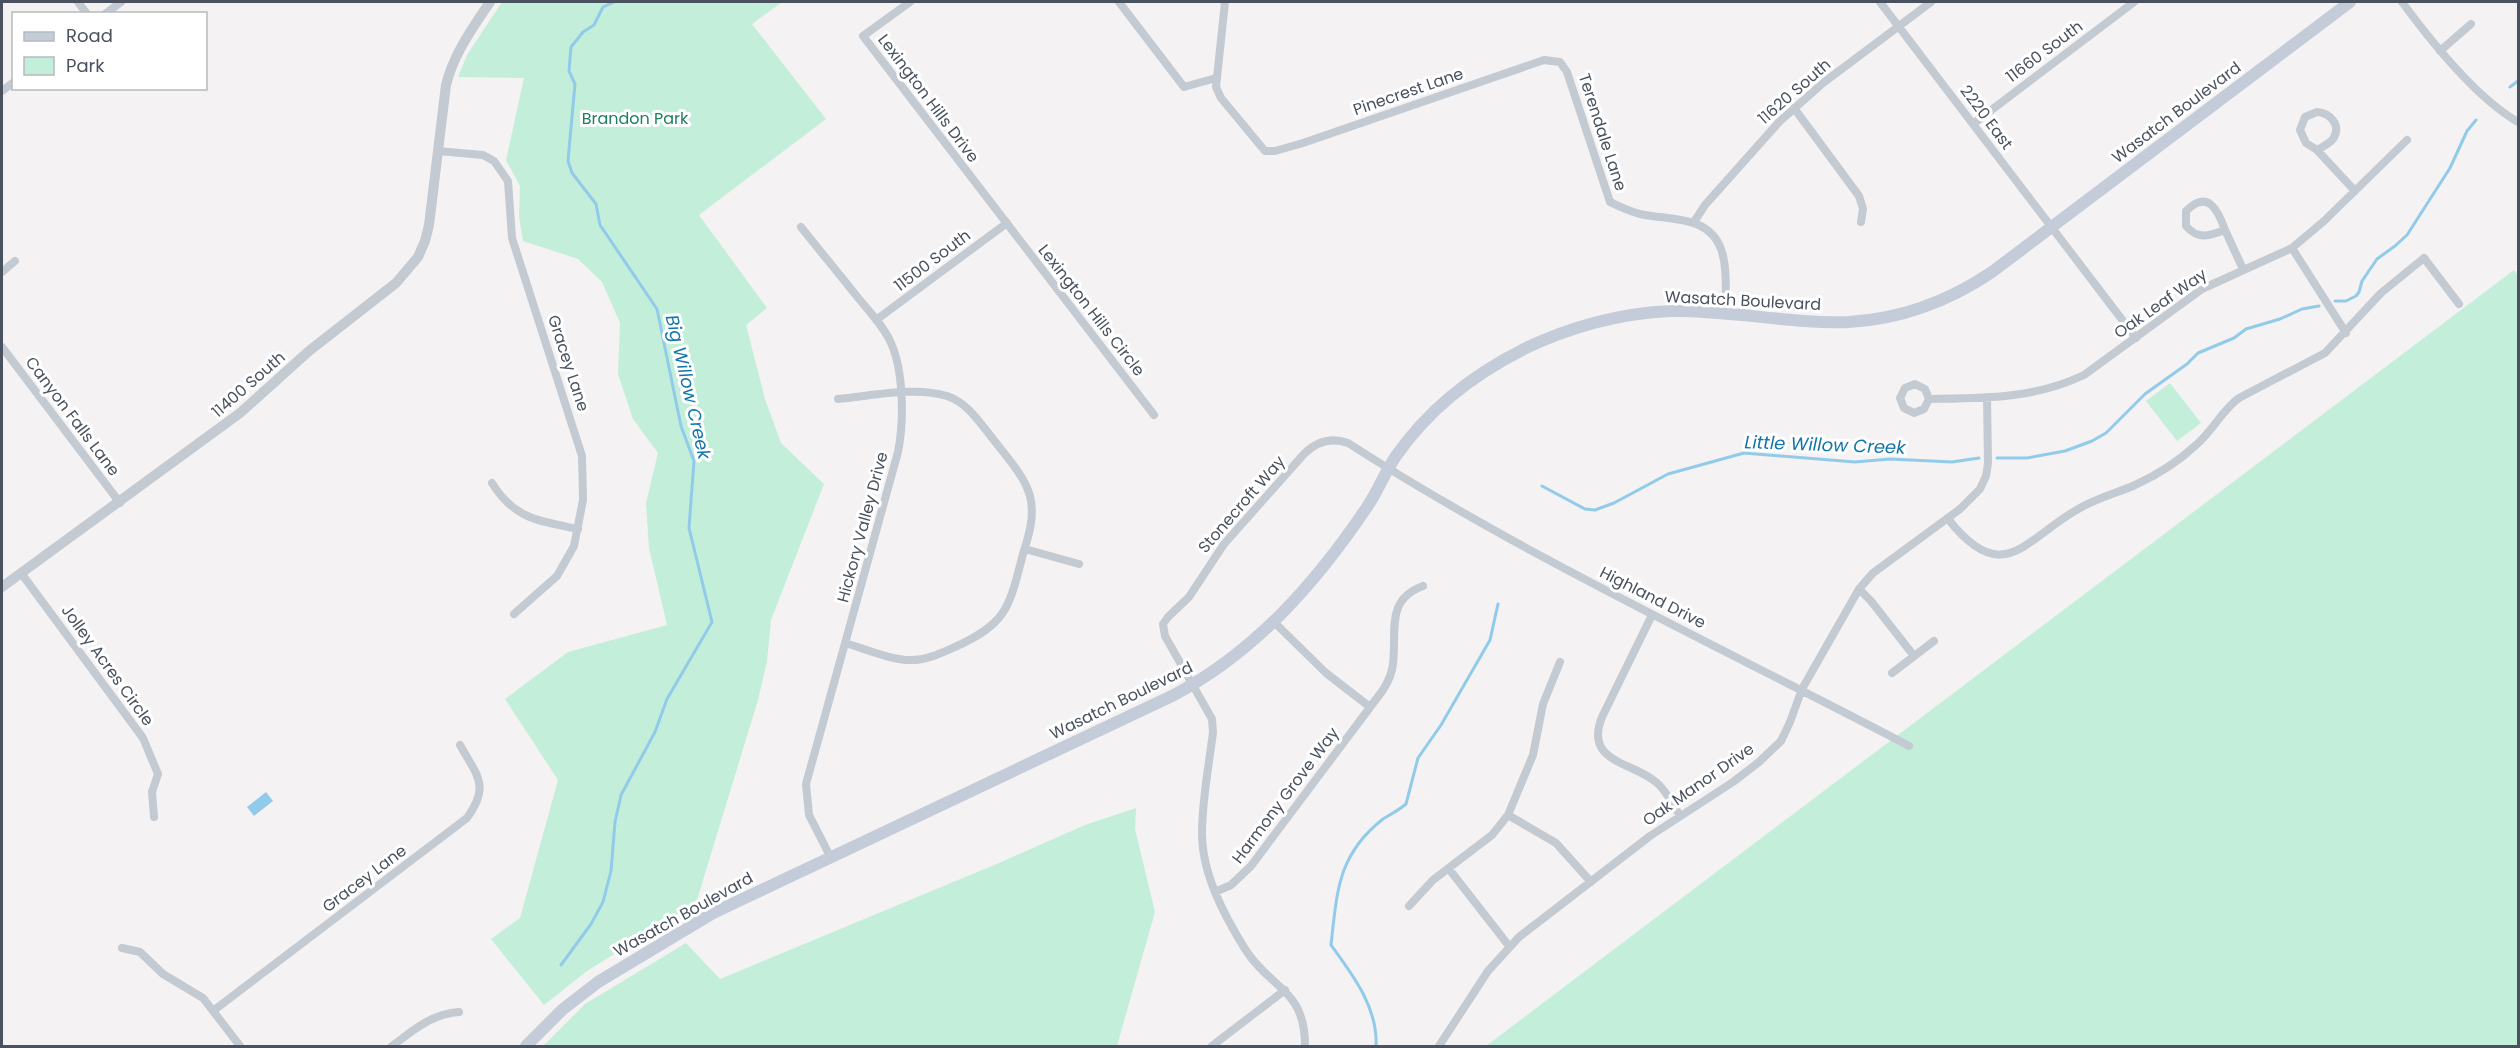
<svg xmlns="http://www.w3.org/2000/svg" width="2520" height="1048" viewBox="0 0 2520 1048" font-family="Poppins,sans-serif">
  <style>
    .green { fill: #c3efda }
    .water { fill: #92cbea }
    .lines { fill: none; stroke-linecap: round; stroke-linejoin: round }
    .stream { stroke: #92cbea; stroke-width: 3 }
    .minor { stroke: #c3cad2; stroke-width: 8 }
    .tertiary { stroke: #c3cad2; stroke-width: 10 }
    .secondary { stroke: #c5ccd9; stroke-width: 12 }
    .labels { text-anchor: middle; stroke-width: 6; stroke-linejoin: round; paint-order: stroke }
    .street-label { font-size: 16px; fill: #4a525f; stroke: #fff }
    .park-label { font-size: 16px; fill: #1b805b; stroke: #fff }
    .water-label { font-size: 18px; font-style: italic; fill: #1175aa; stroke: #fff }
  </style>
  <rect width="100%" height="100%" fill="#f4f2f2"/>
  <path class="green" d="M502 2H782L752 24 826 119 699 215 767 308 746 325 765 399 781 443 824 484 771 620 767 661 758 700 696 903 587 971 544 1005 491 939 520 918 558 780 505 699 568 652 667 625 649 548 646 503 658 453 633 419 618 374 620 323 602 282 578 259 523 241 519 216 520 186 506 160 524 78 458 77 467 55Z
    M2514 270 2518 276V1046H1486Z
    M2170 383 2201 423 2177 441 2146 401Z
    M1136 808 1135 829 1155 912 1117 1046H543L585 1004 686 943 720 979 999 863 1085 825Z"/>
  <path class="water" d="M266 792 273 801 254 816 247 807Z"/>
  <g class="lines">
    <path class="stream" d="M2510 87 2518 81
      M2335 301H2346L2356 296 2359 292 2362 281 2377 259 2395 246 2407 235 2450 168 2467 131 2476 120
      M1997 458H2027L2065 451 2092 441 2106 433 2145 394 2187 364 2198 353 2234 338 2246 329 2280 319 2302 309 2319 306
      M1542 486 1585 509 1595 510 1614 503 1668 474 1744 453 1855 462 1890 459 1952 462 1979 458
      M561 965 591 924 603 902 611 871 615 822 621 795 655 732 667 699 712 622 689 528 694 461 681 426 657 309 600 225 596 204 572 173 568 161 575 84 569 71 571 47 583 32 594 25 603 7 614 2
      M1376 1046C1378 1008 1353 975 1331 945 1337 893 1337 855 1383 819 1391 814 1399 810 1406 804L1418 758 1441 725 1490 640 1498 604"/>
    <path class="minor" d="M78 2 87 14
      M910 2 863 36 1154 415
      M1119 2 1184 87 1216 78
      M1225 2 1216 87 1221 98 1265 151H1275L1303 143 1544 60 1560 62 1567 72 1610 202C1621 207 1632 213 1645 215 1672 220 1709 216 1721 249 1728 268 1725 294 1726 314
      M1880 2 2136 338
      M2402 2C2430 40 2476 98 2518 122
      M105 14 121 2
      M2440 51 2471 24
      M2 91 14 82
      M1794 108 1859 196 1863 209 1861 222
      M1973 124 2134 2
      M2317 150 2306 143 2300 130 2305 117 2317 112C2330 113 2342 125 2333 139 2329 144 2322 147 2317 150L2355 191
      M438 151 483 155 494 161 508 181 512 238 582 456 583 500 574 546 557 576 514 614
      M1694 222 1705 205 1779 122 1823 83 1931 2
      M801 227C820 251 840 275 859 299 870 312 884 327 891 343 904 372 904 422 898 452L806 784 809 815 830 856
      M2225 230C2218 210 2208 189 2186 211V226C2198 240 2209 236 2225 230L2243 269
      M2292 248 2346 333
      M2 272 15 261
      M876 320 1007 223
      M2 347 120 503
      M838 399C872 396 914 386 947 396 968 403 980 423 993 439 1006 456 1024 475 1030 496 1035 516 1029 535 1023 554 1009 607 1008 623 955 647 941 653 927 660 911 660 890 660 866 649 845 643
      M1929 399 1924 409 1914 413 1904 408 1900 398 1905 388 1915 384 1925 389 1929 399C1983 398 2034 399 2084 375L2202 289 2292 248 2324 221 2407 140
      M492 483C514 519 539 521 578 529
      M1948 519C2004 590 2025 538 2080 508 2097 498 2117 493 2135 485 2157 475 2179 461 2196 445 2213 431 2221 411 2239 398L2325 353 2381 293 2424 258 2459 304
      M1025 549 1079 564
      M21 573 143 738 158 774 152 792 154 817
      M1859 589 1871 601 1914 656
      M1652 615 1602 717C1584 762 1630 761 1656 782 1667 791 1673 805 1680 816
      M1275 623 1326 673 1370 707
      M1892 673 1934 641
      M1508 815 1556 843 1591 882
      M1449 869 1509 946
      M1215 892 1231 885 1251 866 1383 690C1388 682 1392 674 1393 664 1397 631 1385 600 1423 586
      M1409 906 1433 880 1492 835 1508 815 1533 755 1543 704 1560 662
      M122 948 140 952 163 974 203 998 240 1046
      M213 1011 467 818C490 786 478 777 460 745
      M392 1046C414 1030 431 1014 459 1012
      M1212 1046 1285 990
      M1305 1046C1305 988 1271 990 1245 949 1224 915 1202 874 1202 833 1202 800 1209 765 1213 732L1212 719 1165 636 1163 624 1168 617 1189 597 1224 544 1304 454C1316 442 1331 437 1348 443 1527 558 1721 647 1909 746
      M1439 1046 1488 971 1519 937 1650 836 1733 782 1759 762 1781 741 1790 722 1802 689 1859 589 1873 573 1960 509 1980 489 1986 476 1988 463 1987 398"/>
    <path class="tertiary" d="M2 587 240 413 309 351 396 283 418 257 425 241 429 225 446 85C454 53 472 29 490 2"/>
    <path class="secondary" d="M526 1046 562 1010 598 982 713 913 1174 695C1255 652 1316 583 1367 507 1378 491 1385 472 1396 456 1428 410 1474 374 1524 349 1569 327 1621 313 1671 311 1731 310 1790 324 1849 322 1901 319 1949 301 1992 272L2350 2"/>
  </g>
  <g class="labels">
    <g class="street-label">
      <text transform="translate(2044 51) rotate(-37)" y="6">11660 South</text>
      <text transform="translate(1408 91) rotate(-19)" y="6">Pinecrest Lane</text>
      <text transform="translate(1794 91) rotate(-41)" y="6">11620 South</text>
      <text transform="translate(929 98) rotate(53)" y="6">Lexington Hills Drive</text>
      <text transform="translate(2176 112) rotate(-37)" y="6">Wasatch Boulevard</text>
      <text transform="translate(1987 117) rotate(53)" y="6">2220 East</text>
      <text transform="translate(1603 132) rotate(72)" y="6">Terendale Lane</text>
      <text transform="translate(932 260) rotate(-37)" y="6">11500 South</text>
      <text transform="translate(1743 300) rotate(3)" y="6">Wasatch Boulevard</text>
      <text transform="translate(2160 303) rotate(-35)" y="6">Oak Leaf Way</text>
      <text transform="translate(1092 310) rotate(52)" y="6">Lexington Hills Circle</text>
      <text transform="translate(569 363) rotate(72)" y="6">Gracey Lane</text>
      <text transform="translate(248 384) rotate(-41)" y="6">11400 South</text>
      <text transform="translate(73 416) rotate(53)" y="6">Canyon Falls Lane</text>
      <text transform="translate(1241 504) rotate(-49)" y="6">Stonecroft Way</text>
      <text transform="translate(862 527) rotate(-75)" y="6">Hickory Valley Drive</text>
      <text transform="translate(1653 597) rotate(27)" y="6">Highland Drive</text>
      <text transform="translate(108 665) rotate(54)" y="6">Jolley Acres Circle</text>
      <text transform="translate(1121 700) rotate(-26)" y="6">Wasatch Boulevard</text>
      <text transform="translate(1698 784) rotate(-35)" y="6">Oak Manor Drive</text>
      <text transform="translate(1285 795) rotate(-53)" y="6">Harmony Grove Way</text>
      <text transform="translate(364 878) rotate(-37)" y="6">Gracey Lane</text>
      <text transform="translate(683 914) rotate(-29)" y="6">Wasatch Boulevard</text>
    </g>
    <g class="park-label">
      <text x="635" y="124">Brandon Park</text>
    </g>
    <g class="water-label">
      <text transform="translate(688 387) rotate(77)" y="6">Big Willow Creek</text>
      <text transform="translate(1825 445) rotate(2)" y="6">Little Willow Creek</text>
    </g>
  </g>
  <rect width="2520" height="1048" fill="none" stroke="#4a525f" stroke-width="6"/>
  <rect x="12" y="12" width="195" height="78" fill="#ffffff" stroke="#b7babf" stroke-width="1.5"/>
  <rect x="24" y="32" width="30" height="9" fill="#c5ccd9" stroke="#b7babf" stroke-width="1.5"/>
  <text x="66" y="42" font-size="18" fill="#4a525f">Road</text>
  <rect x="24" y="57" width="30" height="18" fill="#c3efda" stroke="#b7babf" stroke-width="1.5"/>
  <text x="66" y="72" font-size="18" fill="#4a525f">Park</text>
</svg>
